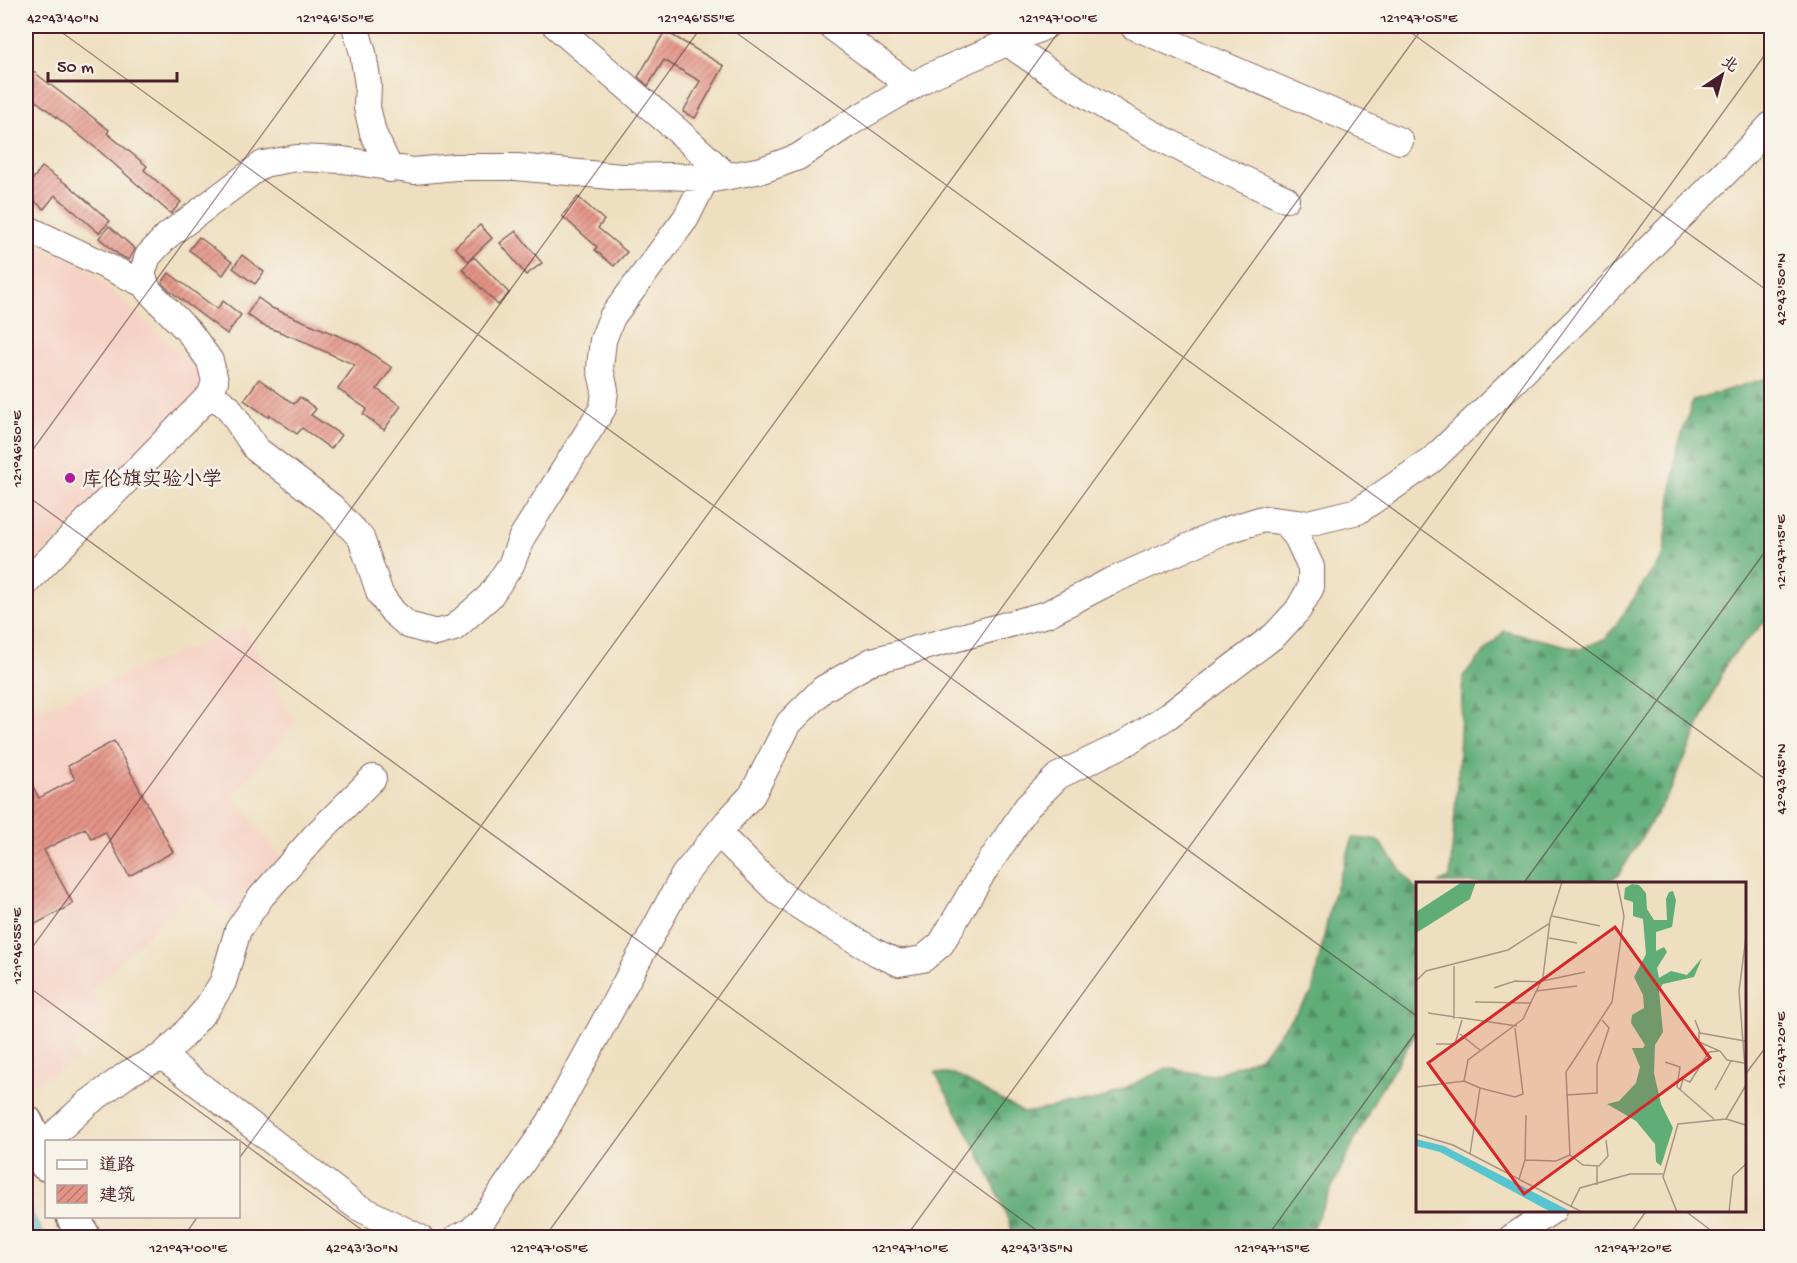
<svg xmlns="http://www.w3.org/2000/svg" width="1797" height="1263" viewBox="0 0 1797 1263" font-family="'Gochi Hand','LXGW WenKai TC',sans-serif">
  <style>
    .built { fill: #f6d1c5 }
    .forest { fill: url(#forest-firs); stroke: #556652; stroke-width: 1.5 }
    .water { fill: url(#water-ripples); stroke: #51727e; stroke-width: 1.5 }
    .building { fill: url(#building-hatch) }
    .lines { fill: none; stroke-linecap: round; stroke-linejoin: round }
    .minor-casing { stroke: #83625f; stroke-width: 28 }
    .major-casing { stroke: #83625f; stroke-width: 36 }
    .minor { stroke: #fff; stroke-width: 26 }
    .major { stroke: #fff; stroke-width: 33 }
    .ticks { fill: none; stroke: #4a1f2b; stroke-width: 1.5; stroke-opacity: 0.45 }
    .poi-dot { fill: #b5179e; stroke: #f7f3e8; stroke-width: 2 }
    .labels { text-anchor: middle; stroke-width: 5; stroke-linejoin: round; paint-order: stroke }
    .poi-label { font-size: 20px; fill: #4a1f2b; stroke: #f7f3e8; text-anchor: start }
    .inset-road { fill: none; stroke: #ac9284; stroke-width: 1.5 }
    .view { fill: #d62828; fill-opacity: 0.15; stroke: #d62828; stroke-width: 3 }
    .inset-edge { fill: none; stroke: #4a1f2b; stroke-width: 3 }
    .neatline { fill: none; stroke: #4a1f2b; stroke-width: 2 }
    .ticks-label { font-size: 15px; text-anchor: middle; fill: #4a1f2b }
  </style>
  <defs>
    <pattern id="forest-firs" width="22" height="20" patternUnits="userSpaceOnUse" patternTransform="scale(1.5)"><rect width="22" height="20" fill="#60ad78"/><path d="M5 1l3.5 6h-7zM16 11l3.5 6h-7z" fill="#518c63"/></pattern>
    <pattern id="water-ripples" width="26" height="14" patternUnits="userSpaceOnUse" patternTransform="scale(1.5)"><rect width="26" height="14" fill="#58c4d0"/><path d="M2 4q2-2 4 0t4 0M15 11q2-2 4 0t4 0" fill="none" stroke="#4b9fa9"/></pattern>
    <pattern id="building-hatch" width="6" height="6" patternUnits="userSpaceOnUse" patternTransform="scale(1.5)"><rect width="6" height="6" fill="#e49487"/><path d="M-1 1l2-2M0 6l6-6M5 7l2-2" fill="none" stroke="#bb786f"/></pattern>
  </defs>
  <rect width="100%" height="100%" fill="#f7f3e8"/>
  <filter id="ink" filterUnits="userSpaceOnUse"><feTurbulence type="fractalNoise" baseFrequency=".0167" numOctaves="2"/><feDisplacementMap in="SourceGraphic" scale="12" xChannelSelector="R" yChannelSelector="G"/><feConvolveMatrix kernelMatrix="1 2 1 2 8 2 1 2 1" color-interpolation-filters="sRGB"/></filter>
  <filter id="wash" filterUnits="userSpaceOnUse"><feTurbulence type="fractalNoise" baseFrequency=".008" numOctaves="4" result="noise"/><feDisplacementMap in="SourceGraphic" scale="24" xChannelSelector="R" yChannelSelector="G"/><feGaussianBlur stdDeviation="1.35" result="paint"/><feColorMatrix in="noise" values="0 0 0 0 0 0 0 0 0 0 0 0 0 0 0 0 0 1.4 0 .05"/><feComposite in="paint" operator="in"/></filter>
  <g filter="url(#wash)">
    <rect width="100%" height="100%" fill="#eedfc0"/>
    <path class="built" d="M26 246 78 260 201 373 203 387 26 570Z
      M244 626 295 723 233 796 282 857 232 919 199 885 90 991 109 1022 71 1043 79 1060 35 1084 26 1065V706L44 707Z"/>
    <path class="forest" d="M1771 377V615L1728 660 1672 788 1618 876 1599 884 1438 883 1450 878 1458 773 1463 676 1504 631 1580 649 1607 638 1664 554 1677 450 1693 400Z
      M1353 838 1378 840 1417 891V1032L1376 1097 1308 1237H1014C995 1178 965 1127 935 1073L954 1074 1024 1113 1102 1099 1167 1068 1211 1076 1260 1057 1312 993 1332 899Z"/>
    <path class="water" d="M26 1200 44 1237H26Z"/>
    <g id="blocks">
      <path class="building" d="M665 31 724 66 695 118 683 112 700 81 664 60 648 86 638 77Z
        M26 66 109 130 107 133 147 166 144 170 181 202 171 214 97 149 26 93Z
        M42 167 71 187 110 221 99 233 55 195 44 209 26 194V188Z
        M578 197 604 220 598 228 627 252 614 266 595 250 597 247 562 216Z
        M480 225 492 238 468 261 455 247Z
        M109 226 135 249 129 260 119 255 99 238Z
        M516 231 542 263 526 275 500 243Z
        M199 237 232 262 223 275 189 250Z
        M242 255 264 272 255 284 233 268Z
        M474 257 509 293 498 305 462 269Z
        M169 273 217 309 223 301 241 315 227 334 170 291 162 283Z
        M258 298 272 308 358 344 392 368 377 389 401 406 384 430 363 414 367 409 338 389 355 365 308 344V343L262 325 247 314Z
        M259 379 294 404 300 397 316 409 311 415 341 435 331 449 302 428 297 434 270 415 268 417 244 400Z
        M114 741 173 852 129 876 105 832 92 839 85 828 44 850 73 904 30 927 26 918V773L39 798 75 779 68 766Z"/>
    </g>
  </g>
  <g filter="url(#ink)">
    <use href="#blocks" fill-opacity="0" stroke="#83625f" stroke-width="1.5"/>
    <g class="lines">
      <defs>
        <path id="minor" d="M355 26 363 53 368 85 367 107 373 133 390 169
          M556 26 678 131 727 176
          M831 26 912 87
          M1133 26 1400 141
          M1007 42C1093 106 1189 155 1286 199
          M26 228 146 285
          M211 394 228 407 256 449 332 507 361 538 380 594 393 612 408 625 436 633 454 628 490 596 511 565 522 537 603 408 605 390 600 368 603 340 612 317 686 218 706 178
          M26 583 211 394 215 381 210 361 190 333 148 290 142 274 148 256 167 236 263 164 297 158 343 160 414 171 455 167H516L621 177 671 176 713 179 762 170 798 157 848 124 930 76 1046 26
          M718 833 778 892 821 920 877 953 899 963 923 959 941 944 982 874 1027 807 1058 776 1124 744 1168 716 1275 635 1298 610 1311 587V567L1298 539 1286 522
          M162 1056 181 1038 206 1009 223 982 238 930 261 897 314 837 373 778
          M39 1148 88 1103 129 1073 162 1056 356 1206 420 1238
          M456 1238 471 1231 484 1218 550 1122 684 875 727 822 752 795 789 723 823 689 872 661 1047 614 1107 583 1224 531 1263 519 1304 524 1358 511 1432 460 1569 328 1733 165 1772 124
          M1511 1238 1553 1210"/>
        <path id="major" d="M26 1122 46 1164
          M73 1216 84 1238"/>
      </defs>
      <use href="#minor" class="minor-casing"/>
      <use href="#major" class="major-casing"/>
      <use href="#minor" class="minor"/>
      <use href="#major" class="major"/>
    </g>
  </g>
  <path class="ticks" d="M53 26 1418 1017M727 26 1772 784M1402 26 1772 294M26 459 341 26M26 495 1047 1238M1523 884 1772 542M26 956 702 26M26 985 373 1238M1744 1076 1772 1039M238 1160 1063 26M1684 1210 1721 1238M183 1238 198 1216M544 1238 1424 26M905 1238 1772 45M1266 1238 1418 1029M1627 1238 1647 1210"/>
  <circle class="poi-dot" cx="70" cy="478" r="6"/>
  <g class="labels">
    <g class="poi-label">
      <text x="82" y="485">库伦旗实验小学</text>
    </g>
  </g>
  <g transform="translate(1416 882)">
    <rect width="330" height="330" fill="#eedfc0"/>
    <path d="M46 0H60L54 17 0 51V30ZM216 2 223 3 230 11 231 27 238 38H251L250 17 253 10 257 9 260 18 256 45 240 50V69L248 65 251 70 241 86 243 96 255 89 271 93 286 76 278 95 247 102 243 108 247 150 239 163 238 191 245 222 257 246 245 284 240 280 239 262 220 239 191 222 203 219 220 201 224 185 216 166H227L229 163 215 141 216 133 228 126 227 113 218 95 230 72 227 37 217 34V20L208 17 209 6Z" fill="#60ad78"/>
    <path d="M0 257 28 264 156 330H135L24 270 0 264Z" fill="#58c4d0"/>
    <path class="inset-road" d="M136 34 184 44M330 55 323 109 330 198M133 56 161 61M38 84V137M0 99 10 89 92 68 134 41M126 99 169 90M78 106 99 99 125 100M120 109 161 104M59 120 114 121M12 131 101 144M279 138 284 151 329 159M283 150V160L304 169 311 178 328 181M44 152 65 169M20 162H39L46 138M249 180 264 185 261 205 298 237M0 205 49 199M64 206 99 215 107 212 99 146M264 208 267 197 274 200 293 170 303 169M299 208 315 179M150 213 181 211V182L193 146 186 138M310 237 330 243M0 252 37 263 166 330M54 272 64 206 48 199 52 178 107 137 127 95 134 38 146 0M154 273 167 283 183 284 192 274 190 258M109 278 110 233M181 284V303M103 297 109 278 140 279 154 273 150 190 196 120 208 34 201 0M155 324 164 306 214 292H247M261 330 247 295 262 242 310 237 330 203M313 330 317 294 330 282"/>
    <path class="view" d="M199 45 294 176 108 312 12 181Z"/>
    <rect width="330" height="330" class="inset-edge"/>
  </g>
  <rect width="1797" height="1263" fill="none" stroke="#f7f3e8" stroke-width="66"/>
  <rect x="45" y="1140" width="195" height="78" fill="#f7f3e8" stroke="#b29e9c" stroke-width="1.5"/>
  <rect x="57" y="1160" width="30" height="9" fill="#ffffff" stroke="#b29e9c" stroke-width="1.5"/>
  <text x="99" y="1170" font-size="18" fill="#4a1f2b">道路</text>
  <rect x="57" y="1185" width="30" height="18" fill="url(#building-hatch)" stroke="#b29e9c" stroke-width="1.5"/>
  <text x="99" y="1200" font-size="18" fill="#4a1f2b">建筑</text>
  <g transform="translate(1722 75) rotate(36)" stroke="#f7f3e8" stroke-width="4.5" paint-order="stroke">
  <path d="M0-4.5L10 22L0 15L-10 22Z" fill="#4a1f2b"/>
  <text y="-9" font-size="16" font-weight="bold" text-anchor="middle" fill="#4a1f2b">北</text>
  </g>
  <path d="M48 72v9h129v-9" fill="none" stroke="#4a1f2b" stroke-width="3"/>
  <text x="57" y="72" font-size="18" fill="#4a1f2b" stroke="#f7f3e8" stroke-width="4.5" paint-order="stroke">50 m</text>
  <rect x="33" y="33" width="1731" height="1197" class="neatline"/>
  <g class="ticks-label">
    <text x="63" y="22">42°43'40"N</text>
    <text x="335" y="22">121°46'50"E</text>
    <text x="696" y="22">121°46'55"E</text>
    <text x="1058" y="22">121°47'00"E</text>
    <text x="1419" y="22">121°47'05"E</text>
    <text transform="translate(1780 289) rotate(-90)" y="5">42°43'50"N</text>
    <text transform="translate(16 449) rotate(-90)" y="5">121°46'50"E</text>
    <text transform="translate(1780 552) rotate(-90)" y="5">121°47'15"E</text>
    <text transform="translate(1780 779) rotate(-90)" y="5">42°43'45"N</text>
    <text transform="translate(16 946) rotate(-90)" y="5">121°46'55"E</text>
    <text transform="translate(1780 1050) rotate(-90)" y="5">121°47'20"E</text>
    <text x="188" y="1252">121°47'00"E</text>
    <text x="362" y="1252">42°43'30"N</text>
    <text x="549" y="1252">121°47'05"E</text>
    <text x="910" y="1252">121°47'10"E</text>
    <text x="1037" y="1252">42°43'35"N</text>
    <text x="1272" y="1252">121°47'15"E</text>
    <text x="1633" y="1252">121°47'20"E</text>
  </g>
</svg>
